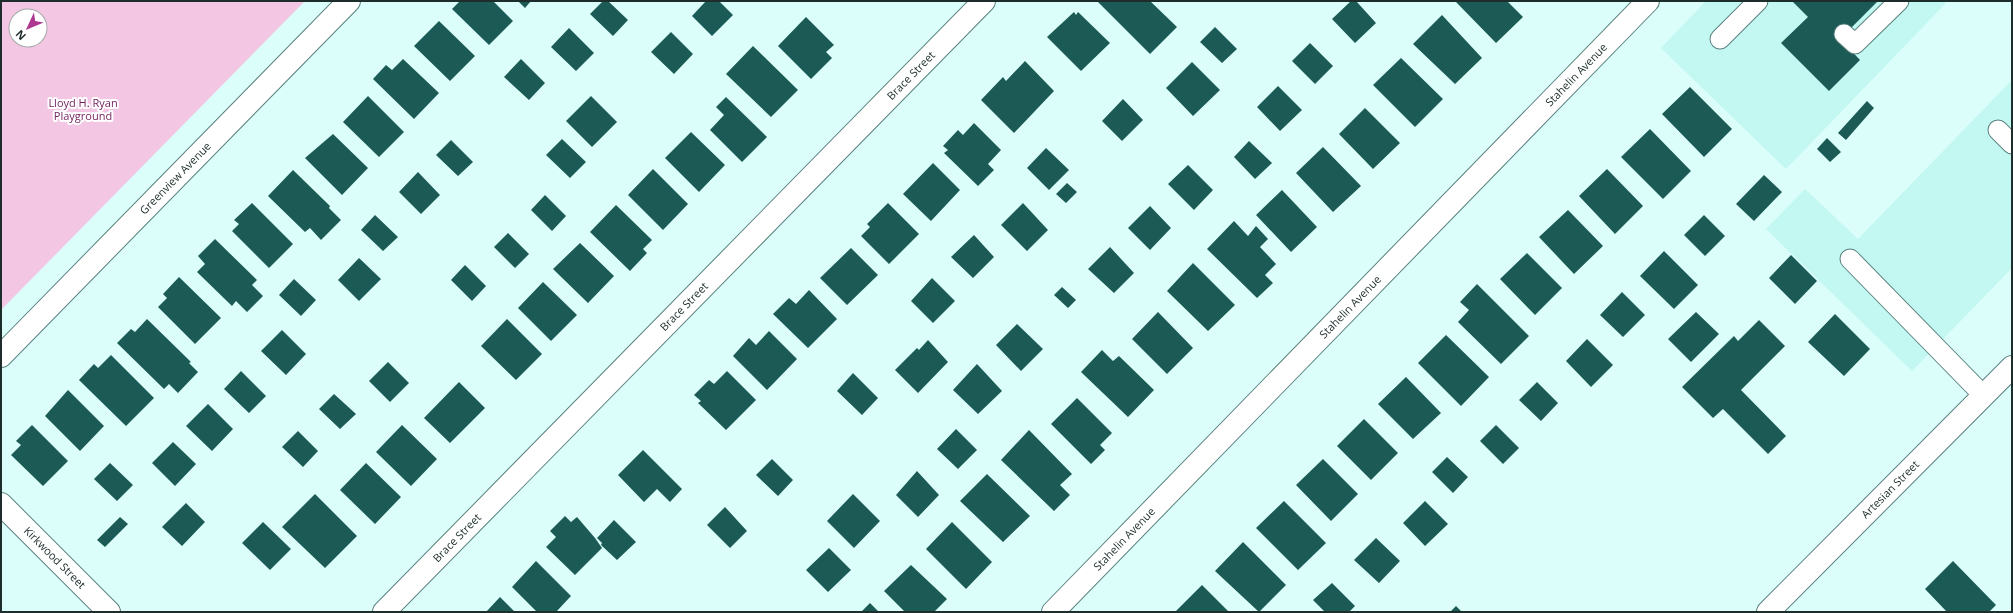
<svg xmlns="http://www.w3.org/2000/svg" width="2013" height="613" viewBox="0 0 2013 613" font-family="'Open Sans',sans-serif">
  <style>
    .built { fill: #c2f7f2 }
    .green { fill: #f3c6e4; fill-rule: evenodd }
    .building { fill: #1c5a56 }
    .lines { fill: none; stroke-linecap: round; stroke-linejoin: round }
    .lane-casing { stroke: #5a817e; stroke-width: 21 }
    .street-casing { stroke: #5a817e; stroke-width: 24 }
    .lane { stroke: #fff; stroke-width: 19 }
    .street { stroke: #fff; stroke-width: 22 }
    .labels { text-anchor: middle; stroke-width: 4; stroke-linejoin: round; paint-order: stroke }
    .street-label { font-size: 11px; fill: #1c2d2b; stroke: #fff }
    .park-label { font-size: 11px; fill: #701f5d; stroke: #fff }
  </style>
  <rect width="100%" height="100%" fill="#dbfefa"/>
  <path class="built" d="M1706 1H1944L1946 3 1786 169 1661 48Z
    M2012 80V268L1912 371 1766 229 1805 189 1858 239Z"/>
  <path class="green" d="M1 1H305L1 310ZM16 16H40V40H16Z"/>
  <path class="building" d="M460 1H493L513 21 489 45 452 9Z
    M518 1H531L525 8Z
    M603 1H608L628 20 613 36 590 14Z
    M706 1H719L733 15 712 36 692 16Z
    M1097 1H1150L1177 27 1150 54Z
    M1351 1H1356L1376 23 1355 43 1332 19Z
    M1457 1H1507L1523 17 1496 43 1456 2Z
    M1792 1H1878L1840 39 1860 60 1829 91 1781 43 1808 17Z
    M1074 12 1076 15 1078 12 1110 43 1081 71 1047 37Z
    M1442 15 1482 58 1455 84 1413 44Z
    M806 17 834 45 826 52 832 58 811 79 778 46Z
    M439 21 475 56 450 81 414 46Z
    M1215 27 1237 49 1222 63 1200 42Z
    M569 28 594 53 576 71 551 47Z
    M671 32 693 54 674 74 651 52Z
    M1310 43 1333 66 1315 84 1292 61Z
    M753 46 798 90 771 117 726 74Z
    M1401 58 1443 99 1415 127 1373 85Z
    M403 59 439 93 414 119 373 79 386 65 392 70Z
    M521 59 545 83 529 100 504 77Z
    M1025 61 1054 91 1014 133 981 100 1003 77 1006 81Z
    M1192 62 1220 90 1193 116 1166 88Z
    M1278 86 1302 110 1280 131 1257 107Z
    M1690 87 1732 129 1704 157 1662 114Z
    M368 96 404 132 379 157 343 122Z
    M591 96 617 122 592 147 566 121Z
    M726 97 767 137 742 162 710 130 724 115 716 107Z
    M1123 99 1143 120 1122 141 1102 121Z
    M1867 101 1874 108 1846 140 1838 133Z
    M1365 108 1400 143 1373 169 1339 134Z
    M974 123 1001 150 988 164 994 170 978 186 944 153 948 150 943 146 958 130 963 135Z
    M1650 129 1691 171 1663 199 1621 157Z
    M691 132 725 165 699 192 665 158Z
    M333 134 368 168 342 195 305 158Z
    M1827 138 1841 152 1830 162 1817 149Z
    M562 139 586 162 570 178 546 155Z
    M451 140 473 162 458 176 436 155Z
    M1249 141 1272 163 1255 179 1234 157Z
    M1323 147 1361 186 1333 212 1296 173Z
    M1046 148 1069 170 1049 190 1027 168Z
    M933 163 960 190 931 221 903 194Z
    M1188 165 1213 190 1194 210 1168 184Z
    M653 169 688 204 663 230 628 195Z
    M1607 169 1643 206 1615 234 1579 196Z
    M293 170 330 206 329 208 341 220 321 240 310 228 305 232 268 196Z
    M418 172 440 195 421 214 399 192Z
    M1764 175 1782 192 1754 221 1736 204Z
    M1067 183 1077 192 1066 203 1056 194Z
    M1282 190 1317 227 1291 252 1256 215Z
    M545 195 566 216 552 231 531 210Z
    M252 203 293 244 269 268 232 231 239 224 234 220Z
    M888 203 919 234 889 264 861 236 870 227 867 224Z
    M1023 203 1048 230 1027 251 1001 225Z
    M616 205 652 240 643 249 647 253 630 271 590 232Z
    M1150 206 1171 228 1150 250 1128 228Z
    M1568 210 1603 246 1574 274 1539 237Z
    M375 215 398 237 383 251 361 230Z
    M1704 215 1725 236 1705 256 1684 235Z
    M1234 221 1248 236 1256 226 1268 239 1260 247 1276 264 1265 275 1273 283 1257 298 1207 249Z
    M508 233 529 254 515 268 494 247Z
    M974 235 994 257 973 278 951 257Z
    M215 239 257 280 252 285 263 296 247 312 236 301 232 306 197 272 205 264 198 256Z
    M580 243 614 276 588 303 553 269Z
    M1110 247 1134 273 1114 293 1088 269Z
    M851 248 878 275 847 305 820 278Z
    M1664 251 1698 285 1674 309 1640 276Z
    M1527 253 1562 288 1535 315 1500 279Z
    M1791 255 1817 281 1795 304 1769 278Z
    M359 258 381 279 359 301 338 280Z
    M1193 263 1235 305 1208 331 1167 291Z
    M465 265 486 286 472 301 451 280Z
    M179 277 221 318 195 344 158 307 167 298 163 294Z
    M932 278 955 301 933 323 911 301Z
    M294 279 316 300 301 316 279 295Z
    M543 282 577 315 551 341 518 308Z
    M1477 284 1529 336 1501 364 1458 322 1469 310 1460 302Z
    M1062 287 1076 300 1068 308 1054 295Z
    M809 290 837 319 808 348 773 314 789 298 796 304Z
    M1622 292 1645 315 1623 337 1600 315Z
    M1158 312 1193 348 1167 374 1132 339Z
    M1696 312 1719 334 1691 362 1668 339Z
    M1835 314 1870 349 1844 376 1808 342Z
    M147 319 191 362 189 363 198 372 178 393 169 384 164 389 117 343 131 329 135 332Z
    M507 319 542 354 516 380 481 346Z
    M1759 320 1785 346 1741 390 1786 436 1768 454 1723 409 1713 418 1682 387 1734 336 1738 341Z
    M1017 324 1043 349 1021 371 996 345Z
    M282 330 306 354 286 375 261 351Z
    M769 331 797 359 767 390 733 356 749 338 756 345Z
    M1446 335 1489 377 1461 406 1418 363Z
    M1587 339 1613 365 1591 387 1566 361Z
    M928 340 948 362 918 393 895 370 917 348 919 350Z
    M1102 350 1113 361 1119 356 1154 390 1128 417 1081 372Z
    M111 355 154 398 126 426 79 380 94 364 98 368Z
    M388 362 409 383 390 402 369 381Z
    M977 364 1002 391 978 414 953 390Z
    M241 371 266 396 249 413 224 389Z
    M727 371 756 400 726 430 698 403 701 401 694 395 709 380 714 384Z
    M853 373 878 398 862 415 837 391Z
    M1406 377 1441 413 1413 439 1378 404Z
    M459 382 485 408 450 443 424 418Z
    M1537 382 1558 403 1541 421 1519 400Z
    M68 390 104 426 80 451 45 416Z
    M334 394 356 414 340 429 319 409Z
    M1077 398 1112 433 1100 445 1105 450 1091 464 1051 424Z
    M208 404 233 429 212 451 186 426Z
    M1364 419 1398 453 1371 480 1337 446Z
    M32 425 68 461 43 486 11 455 21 445 16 441Z
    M402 425 437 459 411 486 376 452Z
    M1496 425 1519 448 1503 464 1480 441Z
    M956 429 977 450 958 469 937 449Z
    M1029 430 1072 474 1060 485 1070 495 1054 511 1001 460Z
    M298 431 318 451 303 467 282 447Z
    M173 442 196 464 175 486 152 463Z
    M643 450 682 489 670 502 657 489 644 502 618 475Z
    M1447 457 1468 477 1453 493 1432 472Z
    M772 459 793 480 778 496 756 475Z
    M1323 459 1358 494 1331 521 1296 485Z
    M110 463 133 485 117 501 94 479Z
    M366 463 401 497 375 524 340 490Z
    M917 471 939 495 918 517 896 495Z
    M987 474 1030 516 1003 542 960 501Z
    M315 494 357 536 325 568 282 527Z
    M853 494 880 521 854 548 827 521Z
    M1284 501 1326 543 1298 570 1256 528Z
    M1425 501 1448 524 1425 546 1403 523Z
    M186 503 205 522 182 546 162 527Z
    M725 507 747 531 730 548 707 525Z
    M565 516 571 522 577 517 595 538 602 548 575 575 546 547 556 537 550 531Z
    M120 517 128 524 105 547 97 540Z
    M614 520 636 542 617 560 601 545 602 543 597 538Z
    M263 522 291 549 270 570 242 543Z
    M952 522 992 562 966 589 926 549Z
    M1376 538 1400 561 1379 583 1354 560Z
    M1243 542 1286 585 1259 612 1215 571Z
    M829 548 851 570 828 592 806 570Z
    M536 561 571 596 556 612H537L512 587Z
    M1953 561 1996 605 1989 612H1947L1925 589Z
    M911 565 947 599 934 612H905L884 591Z
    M1332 583 1355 606 1349 612H1325L1313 600Z
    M1202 585 1229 612H1175Z
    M500 597 515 612H486Z
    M870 603 879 612H861Z
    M1456 606 1462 612H1450Z"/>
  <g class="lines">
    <defs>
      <path id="lane" d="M1844 34 1855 44 1899 1
        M1720 39 1758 1
        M1998 130 2012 144
        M1850 259 1983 395"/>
      <g id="street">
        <path id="s1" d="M1 356 349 1"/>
        <path id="s2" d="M1 504 109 612"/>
        <path id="s3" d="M384 612 984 1"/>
        <path id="s4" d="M1053 612 1648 1"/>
        <path id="s5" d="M1768 612 2012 367"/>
      </g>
    </defs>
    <use href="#lane" class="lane-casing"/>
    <use href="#street" class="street-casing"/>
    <use href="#lane" class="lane"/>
    <use href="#street" class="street"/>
  </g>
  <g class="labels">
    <g class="street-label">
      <text dy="4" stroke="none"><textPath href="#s4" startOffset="750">Stahelin Avenue</textPath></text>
      <text dy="4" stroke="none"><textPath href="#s3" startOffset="752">Brace Street</textPath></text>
      <text dy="4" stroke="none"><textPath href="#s1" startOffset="249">Greenview Avenue</textPath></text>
      <text dy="4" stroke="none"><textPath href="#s3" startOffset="428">Brace Street</textPath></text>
      <text dy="4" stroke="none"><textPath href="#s4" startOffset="426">Stahelin Avenue</textPath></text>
      <text dy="4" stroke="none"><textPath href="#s5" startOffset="173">Artesian Street</textPath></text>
      <text dy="4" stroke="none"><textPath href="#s3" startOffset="104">Brace Street</textPath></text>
      <text dy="4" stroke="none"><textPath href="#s4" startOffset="102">Stahelin Avenue</textPath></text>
      <text dy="4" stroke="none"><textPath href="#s2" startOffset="76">Kirkwood Street</textPath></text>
    </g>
    <g class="park-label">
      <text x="83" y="107">Lloyd H. Ryan<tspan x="83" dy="13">Playground</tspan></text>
    </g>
  </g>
  <rect width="2013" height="613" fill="none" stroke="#1c2d2b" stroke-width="4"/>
  <g transform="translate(28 28) rotate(226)"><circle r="19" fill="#ffffff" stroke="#a4abaa"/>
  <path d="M0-3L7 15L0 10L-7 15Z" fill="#ac3890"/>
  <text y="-6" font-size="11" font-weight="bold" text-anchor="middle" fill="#1c2d2b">N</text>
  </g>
</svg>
